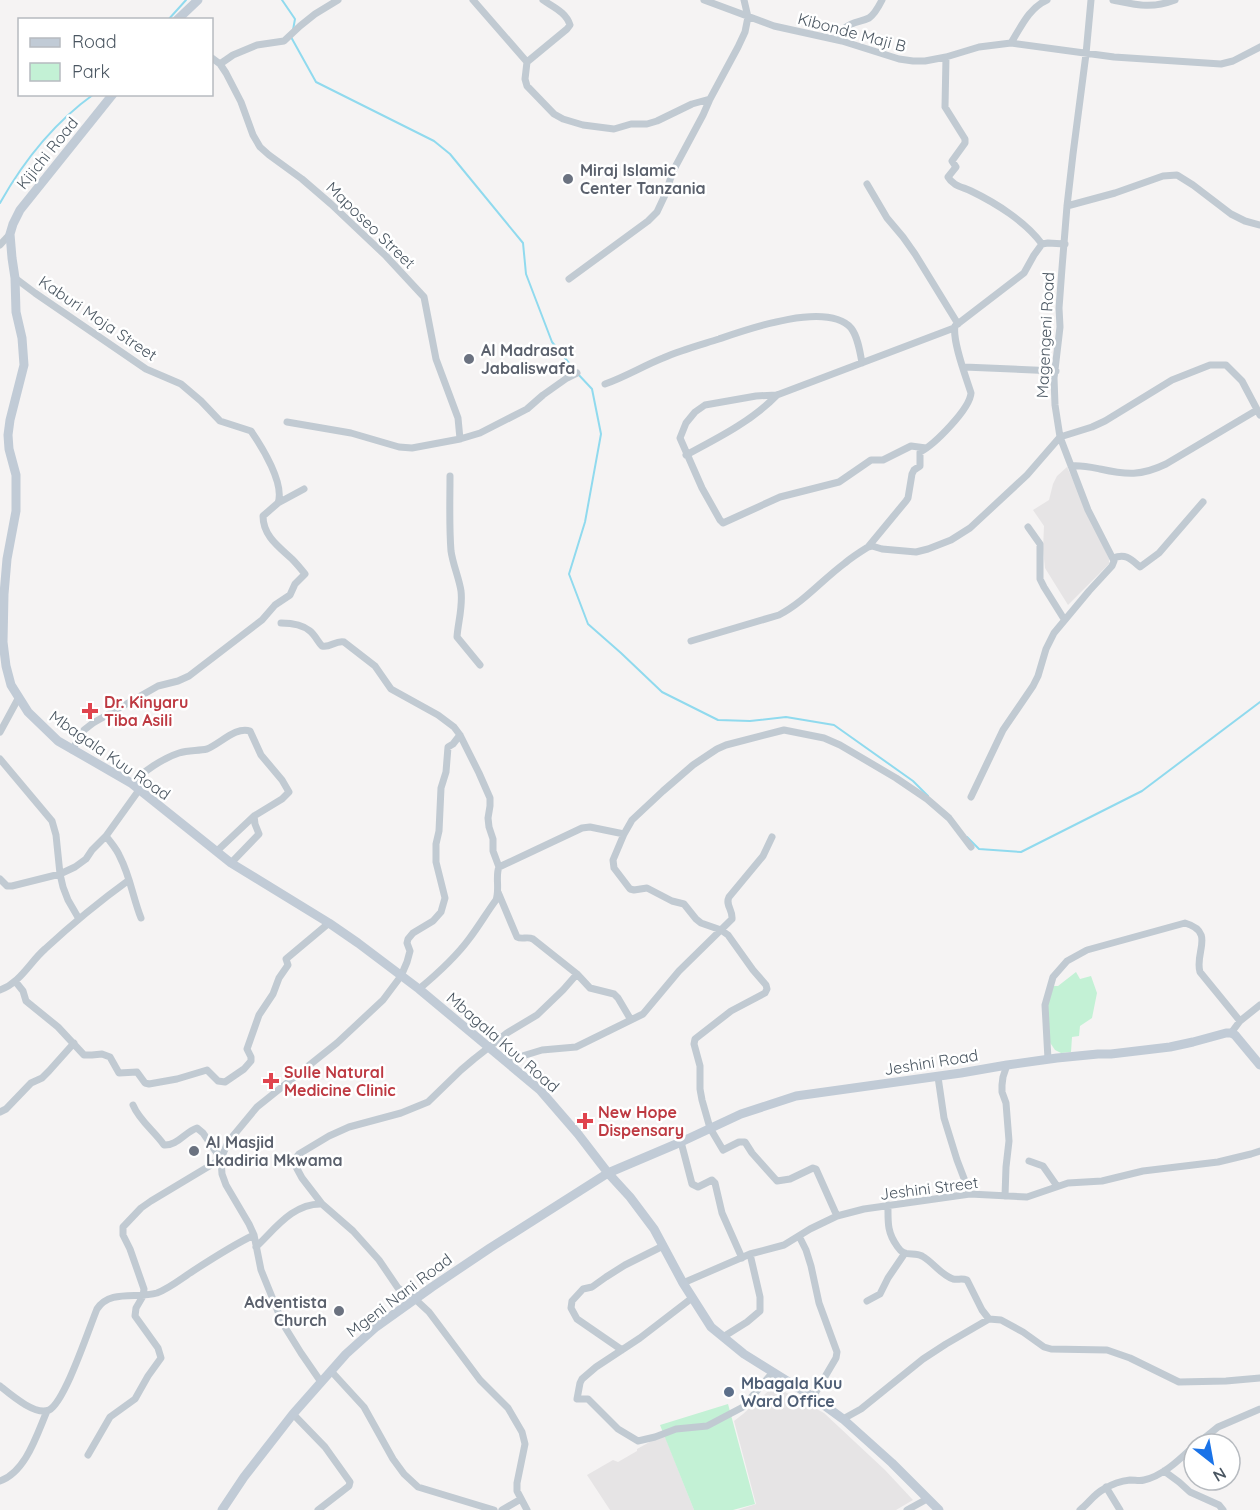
<svg xmlns="http://www.w3.org/2000/svg" width="1260" height="1510" viewBox="0 0 1260 1510" font-family="Quicksand,sans-serif">
  <style>
    .education { fill: #e6e4e5 }
    .green { fill: #c3f1d5 }
    .lines { fill: none; stroke-linecap: round; stroke-linejoin: round }
    .stream { stroke: #90daee; stroke-width: 2 }
    .street { stroke: #c1cad2; stroke-width: 7 }
    .secondary { stroke: #c1cbd6; stroke-width: 9 }
    .worship-dot { fill: #6b7280; stroke: #fff; stroke-width: 2 }
    .health-dot { fill: #e0444e; stroke: #fff; stroke-width: 2 }
    .service-dot { fill: #5c6f8a; stroke: #fff; stroke-width: 2 }
    .labels { text-anchor: middle; stroke-width: 5; stroke-linejoin: round; paint-order: stroke }
    .street-label { font-size: 16px; fill: #4a5661; stroke: #fff }
    .worship-label { font-size: 16px; font-weight: bold; fill: #5b616d; stroke: #fff; text-anchor: start }
    .health-label { font-size: 16px; font-weight: bold; fill: #be3a42; stroke: #fff; text-anchor: start }
    .service-label { font-size: 16px; font-weight: bold; fill: #4e5e75; stroke: #fff; text-anchor: start }
  </style>
  <rect width="100%" height="100%" fill="#f5f3f3"/>
  <path class="education" d="M1067 467 1109 559V564L1068 605 1045 568 1043 549 1044 526 1033 510 1049 500 1053 484 1057 476Z
    M774 1386 824 1413 885 1470 913 1500 896 1510H738L756 1504 734 1421 743 1414Z
    M664 1434 694 1510H610L587 1475 613 1460 618 1462 637 1451V1449Z"/>
  <path class="green" d="M1076 972 1080 979 1091 976 1097 993 1092 1018 1080 1026 1079 1036 1072 1037 1071 1052 1061 1053 1055 1050 1049 1041 1045 1011 1053 986H1058Z
    M728 1404 755 1504 733 1510H694L660 1425Z"/>
  <g class="lines">
    <path class="stream" d="M282 0 295 19 293 30
      M168 20 186 0
      M292 35 291 37 316 82 434 141 450 154 523 243 526 274 552 342 577 373 592 389 601 434 585 522 569 574 588 624 621 653 662 692 718 720 750 721 786 717 834 725 913 781 928 796
      M0 203C23 162 55 122 94 94
      M967 837 979 849 1021 852 1142 791 1260 702"/>
    <path class="street" d="M473 0 527 62
      M704 0 774 26 842 41 899 59 913 61H925L946 57 979 47 1011 43 1114 57 1221 64 1233 61 1260 47
      M1113 0C1137 5 1151 9 1175 0
      M842 41 845 28C852 22 861 22 869 18 875 14 879 6 882 0
      M1011 43C1021 27 1029 8 1047 0
      M946 57 945 107 965 139V143L952 161 956 167 948 177C953 186 963 187 971 191 996 203 1026 222 1042 244
      M212 58 220 64 226 73 241 102 253 135 260 147 269 155 302 179 331 204 386 256 424 297 436 359 458 418 460 439
      M527 62 525 79 527 86 554 114 563 119 583 125 614 129 631 124H647L657 121 692 104 710 99
      M527 62 567 29 570 25C566 12 553 7 543 0
      M220 64 233 55 257 45 284 41 300 26 315 14 338 0
      M867 184 887 218 903 237 915 254 958 324
      M1067 206 1115 193 1163 176 1177 175 1193 185 1231 214 1245 221 1260 225
      M0 245 10 234
      M15 278 35 293 146 369 181 384 201 401 220 421 251 431C262 447 285 484 278 503
      M569 279 648 221 657 212 665 195 673 171 703 115 710 99 738 47 745 32 748 17 744 0
      M964 367 1056 371
      M605 384C625 377 643 366 663 358 681 350 700 345 719 339 748 329 827 301 851 328 858 337 860 352 862 363
      M287 422 351 433 399 447 412 448 460 439 480 433 527 409 543 395 567 378 577 373
      M926 448 911 446 883 460H871L839 482 780 497 723 523 720 520 702 488 680 438 686 423 695 412 705 405 756 396 777 395 954 328
      M686 455C718 438 752 421 777 395
      M1071 466C1081 465 1090 467 1100 469 1127 475 1141 476 1166 464L1257 410
      M450 476C450 501 449 526 451 551 453 565 459 578 461 591 463 607 458 622 457 637L480 665
      M1028 527 1040 544V579L1044 587 1064 619
      M868 547 906 501 908 498 912 474 914 470 920 466V452C934 445 970 409 971 393 966 377 952 341 955 326L1024 273 1034 255 1042 244 1048 243 1065 244
      M1113 558C1126 553 1131 559 1140 567L1159 553 1203 502
      M281 623C290 623 303 625 310 631 315 635 318 642 322 646 330 648 336 640 344 642L375 666 391 689 438 715 454 727 460 735 479 773 490 798V806L488 818 489 827 493 839V851L499 867
      M691 641 779 615C804 602 822 580 845 563 852 557 860 552 868 547L872 546 882 549 916 552 928 549 951 540 970 528 1027 475 1060 437 1092 427 1105 421 1172 380 1210 365H1226L1242 381 1260 415
      M0 732 19 697
      M72 750 84 730 93 723 158 686 178 681 189 676 262 620 275 605 290 595 295 584 305 574C301 569 297 564 292 559 279 547 263 536 263 516L278 503 304 489
      M0 759 52 821 56 835 60 874 63 887 68 900 79 919
      M131 783C143 772 163 758 179 753 188 750 198 751 207 749 220 744 236 726 250 731L261 755 282 780 289 792 282 799 254 816 255 824 259 834 231 863
      M971 797 1003 730 1033 686 1038 676 1046 649 1054 633 1089 591 1112 566 1114 561 1088 510 1060 437 1055 405 1054 378 1060 327 1059 308 1062 268 1067 206 1073 154 1086 54 1091 0
      M106 836C111 843 117 849 120 857 130 876 133 898 141 918
      M217 851 254 816
      M0 879 7 886H12L60 874 75 867 86 859 92 850 106 836 139 790
      M498 892 517 937C522 940 527 936 533 939L577 974 590 988 614 994 618 998 631 1020
      M15 981 23 991 26 1001 58 1027 84 1055H92L102 1054 110 1057 119 1073 137 1072 145 1083 149 1084 177 1079 207 1070 218 1081 225 1082 244 1069 251 1061V1057L247 1049 259 1015 273 994 279 978 288 965 286 959 329 923
      M419 989C437 974 455 958 469 939 479 926 487 912 496 900 500 889 495 876 499 867L582 828 590 827 624 834
      M0 990C20 983 30 962 45 949 72 924 100 901 129 880
      M1231 1033 1240 1021 1260 1005
      M1048 1059 1045 1005 1053 977 1067 961 1087 950 1185 923C1216 932 1194 953 1200 972L1240 1021
      M506 1061 542 1050 576 1047 643 1014 679 971 732 919C733 910 725 905 729 897L763 856 772 837
      M938 1077 944 1118 957 1160 970 1194
      M0 1112 6 1109 31 1083 42 1078 49 1071 74 1043
      M681 1142 692 1184 698 1187 712 1180 715 1183 722 1213 742 1258
      M1029 1161 1043 1166 1057 1186
      M1005 1196 1006 1167 1009 1141 1006 1103 1002 1092V1085L1003 1077 1007 1065
      M888 1205C888 1222 887 1232 897 1246 899 1249 900 1251 904 1253 910 1255 916 1253 922 1256 933 1262 941 1275 953 1279 958 1280 962 1278 967 1280L982 1310 989 1319
      M837 1216 816 1169 813 1168 790 1179 777 1181 752 1153 745 1142H739L723 1150 710 1128 702 1100 700 1089V1066L694 1044 695 1039 731 1011 765 993 767 989 766 985 753 970 728 935 721 930 701 923 696 919 684 904 672 901 647 888 634 890 630 889 614 868 613 860 624 834 632 820 663 791 693 765 717 749 726 745 784 730 824 738 840 745 896 778 927 799 949 818 971 847
      M799 1236 806 1250 811 1266 819 1303 837 1352 836 1358 813 1397
      M256 1247C275 1229 293 1203 322 1204
      M683 1283 750 1254 784 1245 810 1229 837 1216 864 1209 970 1194 1027 1197 1068 1183 1102 1181 1143 1171 1218 1162 1251 1154 1260 1151
      M692 1298 640 1338 596 1367 582 1379 580 1383 577 1399H588L618 1429 638 1441 655 1437 676 1429 707 1426 743 1407 773 1372
      M867 1301 880 1294 888 1278 905 1253
      M723 1337 747 1322 760 1311V1297L750 1254
      M622 1350 577 1319 571 1308 572 1301 583 1289 592 1287 606 1277 625 1265 663 1246
      M331 1371 364 1407 393 1459 404 1474 418 1487 494 1510
      M321 1382 301 1353 283 1324 261 1270 254 1235 249 1224 226 1185 222 1174 221 1159 228 1142 257 1107 337 1043 383 1000 401 976 407 962 410 951 407 943 408 939 413 933 433 921 441 912 445 898 436 862V844L439 831 441 788 446 772 448 747 453 744 460 735
      M0 1386C10 1394 35 1416 49 1410 65 1402 89 1328 97 1309 110 1289 137 1299 157 1293 170 1288 182 1278 193 1271 213 1258 233 1245 254 1235
      M293 1414 325 1447 350 1482 349 1486 318 1510
      M843 1419 861 1409 923 1359 946 1344 989 1319 1001 1320 1023 1332 1044 1347 1051 1349 1107 1350 1130 1358 1179 1382 1226 1381 1260 1378
      M1197 1444 1218 1427 1260 1409
      M88 1455 110 1417 135 1399 148 1376 161 1358 158 1348 135 1316 136 1308 143 1296 144 1289 130 1249 123 1235V1227L141 1208 151 1201 221 1159 203 1133 197 1128C185 1132 177 1146 164 1145 154 1131 139 1120 133 1105
      M1164 1471 1179 1482 1190 1492 1219 1505 1223 1510
      M0 1481C26 1472 37 1434 47 1411
      M1106 1487 1120 1510
      M502 1510 521 1499
      M527 1510 517 1491V1483L525 1444 522 1432 508 1408 480 1380 429 1312 415 1299 398 1288 379 1260 353 1231 322 1204 302 1178 295 1165V1159L299 1154 329 1136 349 1127 401 1113 428 1102 461 1070 474 1059 507 1033 537 1015 563 990 577 974
      M907 1510 927 1499
      M1080 1510C1089 1503 1094 1494 1104 1489 1112 1484 1121 1481 1130 1480 1135 1480 1140 1481 1144 1480 1163 1476 1180 1459 1194 1446"/>
    <path class="secondary" d="M177 20 198 0
      M113 94 20 210 13 224 10 234 12 258 15 278 16 312 22 338 24 365 10 420 8 435 9 449 16 475V511L7 559 4 594 3 642 6 666 11 685 28 712 58 741 131 783 231 863 329 923 358 943 419 989 540 1090 578 1134 608 1173 630 1197 654 1229 683 1283 711 1327 744 1354 813 1397 843 1419 892 1463 939 1510
      M222 1510 244 1477 293 1414 346 1354 376 1327 432 1287 490 1248 608 1173 681 1142 741 1114 796 1096 961 1073 1007 1065 1057 1058 1098 1054H1111L1170 1047 1193 1042 1226 1033H1231L1235 1035 1260 1065"/>
  </g>
  <g class="worship-dot">
    <circle cx="568" cy="179" r="6"/>
    <circle cx="469" cy="359" r="6"/>
    <circle cx="194" cy="1151" r="6"/>
    <circle cx="339" cy="1311" r="6"/>
  </g>
  <g class="health-dot">
    <path d="M87 702h6v6h6v6h-6v6h-6v-6h-6v-6h6z"/>
    <path d="M268 1072h6v6h6v6h-6v6h-6v-6h-6v-6h6z"/>
    <path d="M582 1112h6v6h6v6h-6v6h-6v-6h-6v-6h6z"/>
  </g>
  <circle class="service-dot" cx="729" cy="1392" r="6"/>
  <g class="labels">
    <g class="street-label">
      <text transform="translate(852 32) rotate(15)" y="6">Kibonde Maji B</text>
      <text transform="translate(47 153) rotate(-51)" y="6">Kijichi Road</text>
      <text transform="translate(371 225) rotate(44)" y="6">Maposeo Street</text>
      <text transform="translate(98 318) rotate(34)" y="6">Kaburi Moja Street</text>
      <text transform="translate(1045 335) rotate(-87)" y="6">Magengeni Road</text>
      <text transform="translate(110 755) rotate(35)" y="6">Mbagala Kuu Road</text>
      <text transform="translate(503 1042) rotate(41)" y="6">Mbagala Kuu Road</text>
      <text transform="translate(931 1062) rotate(-9)" y="6">Jeshini Road</text>
      <text transform="translate(929 1188) rotate(-7)" y="6">Jeshini Street</text>
      <text transform="translate(399 1295) rotate(-37)" y="6">Mgeni Nani Road</text>
    </g>
    <g class="worship-label">
      <text x="580" y="176">Miraj Islamic<tspan x="580" dy="18">Center Tanzania</tspan></text>
      <text x="481" y="356">Al Madrasat<tspan x="481" dy="18">Jabaliswafa</tspan></text>
      <text x="206" y="1148">Al Masjid<tspan x="206" dy="18">Lkadiria Mkwama</tspan></text>
      <text x="327" y="1308" text-anchor="end">Adventista<tspan x="327" dy="18">Church</tspan></text>
    </g>
    <g class="health-label">
      <text x="104" y="708">Dr. Kinyaru<tspan x="104" dy="18">Tiba Asili</tspan></text>
      <text x="284" y="1078">Sulle Natural<tspan x="284" dy="18">Medicine Clinic</tspan></text>
      <text x="598" y="1118">New Hope<tspan x="598" dy="18">Dispensary</tspan></text>
    </g>
    <g class="service-label">
      <text x="741" y="1389">Mbagala Kuu<tspan x="741" dy="18">Ward Office</tspan></text>
    </g>
  </g>
  <rect x="18" y="18" width="195" height="78" fill="#ffffff" stroke="#b7bbc0" stroke-width="1.5"/>
  <rect x="30" y="38" width="30" height="9" fill="#c1cbd6" stroke="#b7bbc0" stroke-width="1.5"/>
  <text x="72" y="48" font-size="18" fill="#4a5661">Road</text>
  <rect x="30" y="63" width="30" height="18" fill="#c3f1d5" stroke="#b7bbc0" stroke-width="1.5"/>
  <text x="72" y="78" font-size="18" fill="#4a5661">Park</text>
  <g transform="translate(1212 1462) rotate(149)"><circle r="28" fill="#ffffff" stroke="#b7bbc0" stroke-width="1.5"/>
  <path d="M0-4.5L10 22L0 15L-10 22Z" fill="#1a73e8"/>
  <text y="-9" font-size="16" font-weight="bold" text-anchor="middle" fill="#4a5661">N</text>
  </g>
</svg>
